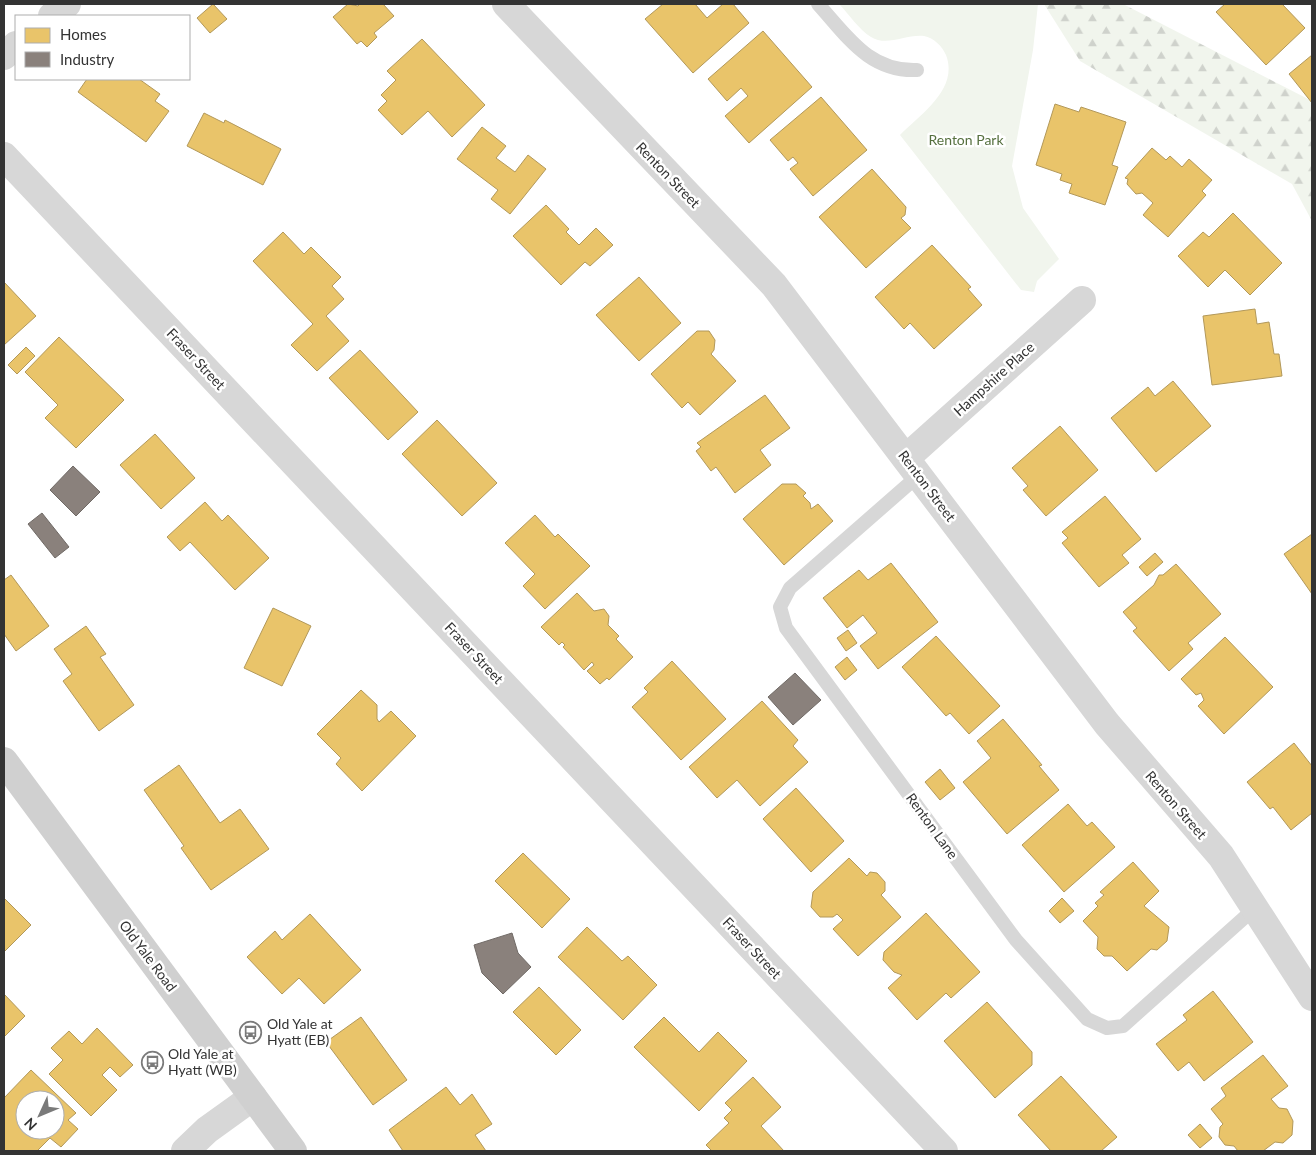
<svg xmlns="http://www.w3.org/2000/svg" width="1316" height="1155" viewBox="0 0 1316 1155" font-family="Lato,sans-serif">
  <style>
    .green { fill: #f1f5ed }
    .forest { fill: url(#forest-firs) }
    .homes { fill: #e9c46a; stroke: #b2985a; fill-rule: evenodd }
    .industry { fill: #8a817c; stroke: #706a66 }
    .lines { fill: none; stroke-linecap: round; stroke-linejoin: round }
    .service { stroke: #d7d7d7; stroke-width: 14 }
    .minor { stroke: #d7d7d7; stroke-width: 28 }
    .secondary { stroke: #d0d0d0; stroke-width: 28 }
    .labels { text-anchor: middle; stroke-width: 5; stroke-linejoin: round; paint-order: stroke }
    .park-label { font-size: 14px; fill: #56703f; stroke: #fff }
    .street-label { font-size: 14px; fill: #333; stroke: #fff }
    .poi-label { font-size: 14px; fill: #333; stroke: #fff; text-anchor: start }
  </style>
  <defs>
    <pattern id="forest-firs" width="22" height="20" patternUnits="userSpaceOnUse" patternTransform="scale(1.25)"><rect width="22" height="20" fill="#f1f5ed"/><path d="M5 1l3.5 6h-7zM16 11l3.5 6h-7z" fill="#cfd2cc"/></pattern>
  </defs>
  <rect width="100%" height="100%" fill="#fff"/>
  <path class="green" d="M839 4H1038L1033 50 1012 166 1023 208 1059 259 1037 281 1034 292 1021 290 900 135C921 114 959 89 946 55 942 46 934 38 924 36 906 34 887 47 871 37 859 30 849 14 839 4Z"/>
  <path class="forest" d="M1044 4H1123L1312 101V221L1292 184 1080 61Z"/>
  <path class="homes" d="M213 4 227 19 210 33 197 18Z
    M348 4 358 6 360 4H383L394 16 374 33 377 37 367 47 361 41 357 44 333 17Z
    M663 4H695L707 18 723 4H733L749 23 693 73 645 19Z
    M1225 4H1282L1305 28 1266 65 1216 12Z
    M763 31 812 87 749 143 725 116 748 96 741 88 727 101 708 79Z
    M422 39 485 105 452 137 428 111 402 135 378 110 387 101 381 95 396 80 387 71Z
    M1312 55V103L1289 74Z
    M87 79H139L160 94 155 101 169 111 146 142 78 92Z
    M821 97 867 150 813 196 790 169 798 163 793 157 788 161 770 140Z
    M1055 104 1079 112 1081 107 1126 122 1112 165 1118 167 1105 205 1069 193 1072 184 1060 180 1062 174 1036 165Z
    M204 113 224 123 225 120 281 149 263 185 187 146Z
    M482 127 506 146 496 158 515 172 528 155 546 169 510 214 491 199 498 190 457 159Z
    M1152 148 1166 160 1170 156 1182 167 1189 159 1212 180 1202 191 1206 195 1168 237 1143 215 1153 203 1142 193 1136 194 1127 184 1128 179 1125 178Z
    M872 169 906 207 905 215 901 218 911 228 866 268 819 217Z
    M546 205 569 229 566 232 579 245 596 228 613 245 590 266 585 262 561 285 513 236Z
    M1233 213 1282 263 1250 295 1225 270 1208 287 1178 256 1203 232 1209 237Z
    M283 232 304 254 311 247 341 277 332 286 344 299 326 316 349 341 317 371 291 345 313 324 253 261Z
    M932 245 971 287 968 289 982 305 934 349 910 323 904 329 875 297Z
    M639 277 681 323 639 361 596 315Z
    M4 282 36 316 4 345Z
    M1255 309 1257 324 1269 322 1274 354H1279L1282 376 1212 385 1203 316Z
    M697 331H709L715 340 714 350 711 354 736 381 700 415 688 402 682 408 651 374Z
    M59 337 124 400 76 448 45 418 58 405 25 372Z
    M26 347 35 356 17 374 8 365Z
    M360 350 418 412 388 440 329 378Z
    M1173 381 1211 426 1156 472 1111 418 1148 387 1155 396Z
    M765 395 790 428 760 450 771 465 735 493 716 467 711 471 696 451 701 447 697 443Z
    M437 420 497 483 462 516 402 454Z
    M1060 426 1098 470 1046 516 1023 490 1028 486 1012 468Z
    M155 434 195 478 161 509 120 465Z
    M782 484H796L806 493 803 496 810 503 811 509 818 504 833 521 784 565 743 519Z
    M1105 496 1141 539 1122 555 1129 563 1099 587 1062 543 1068 538 1062 532Z
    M205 502 222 521 228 515 269 558 235 590 190 542 180 551 167 537Z
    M535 515 555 537 558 534 590 566 545 609 523 586 535 574 505 543Z
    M1312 534V594L1284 554Z
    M1155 553 1163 562 1147 576 1139 567Z
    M891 563 938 622 878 669 860 646 877 633 863 615 847 628 823 598 859 570 868 580Z
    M1176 564 1221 614 1188 643 1193 649 1169 671 1133 631 1137 628 1123 612 1154 585 1159 575H1163Z
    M11 575 49 626 16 651 4 634V580Z
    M577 593 594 611 604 609 609 616 608 625 619 636 616 639 633 657 609 680 607 678 600 684 587 671 594 665 592 662 584 670 563 647 565 645 562 642 559 645 541 627Z
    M273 608 311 626 282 686 244 668Z
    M86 626 106 654 100 657 134 705 99 731 63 681 72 674 54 649Z
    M848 630 857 643 846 651 837 638Z
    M936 636 1000 706 969 734 950 713 946 716 902 667Z
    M1225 637 1273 687 1224 734 1198 706 1204 700 1201 693 1196 695 1181 679Z
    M847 657 857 670 845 680 835 667Z
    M672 661 726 719 681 760 632 707 648 692 644 688Z
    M361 690 377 705V719L379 722 391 711 416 736 362 791 336 764 341 758 317 734Z
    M762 701 798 740 793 746 808 762 760 806 737 780 717 798 689 767Z
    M1003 719 1042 765 1039 766 1059 790 1007 834 963 782 991 758 977 741Z
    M1294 743 1312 766V813L1291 830 1273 807 1270 809 1247 782Z
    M179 765 220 823 240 809 269 849 211 890 181 848 184 846 144 790Z
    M940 769 955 788 940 800 925 782Z
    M796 788 844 841 811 872 763 819Z
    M1068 804 1087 826 1092 822 1115 847 1064 892 1022 845Z
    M523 853 570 899 542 928 495 881Z
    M849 858 867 876 870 872 877 873 885 882V891L881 895 901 917 858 956 833 929 843 920 837 914 833 917H820L811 907 813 892Z
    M1133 862 1159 891 1144 906 1169 927 1167 941 1157 950 1151 949 1127 971 1112 956H1104L1097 949 1098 937 1083 921 1098 906 1095 903 1104 895 1100 892Z
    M4 898 31 925 4 952Z
    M1062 898 1074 911 1060 923 1049 911Z
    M926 913 980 972 951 998 946 993 917 1020 888 988 902 975 894 972 883 960 884 952Z
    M310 914 361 970 324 1004 299 978 282 994 247 957 275 931 282 940Z
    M587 927 622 961 628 956 657 985 623 1020 558 957Z
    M539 987 581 1030 556 1055 513 1012Z
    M1213 991 1253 1042 1204 1081 1189 1062 1178 1071 1156 1044 1187 1020 1183 1015Z
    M4 994 25 1016 4 1037Z
    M987 1002 1032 1052V1065L995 1098 944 1041Z
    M361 1017 407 1080 373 1105 326 1042Z
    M664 1017 699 1052 718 1032 747 1061 699 1111 634 1047Z
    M97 1028 133 1065 120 1077 110 1067 102 1075 117 1090 91 1116 49 1074 63 1060 51 1048 69 1031 82 1044Z
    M1263 1055 1288 1086 1271 1099 1279 1108 1287 1109 1293 1121 1292 1135 1283 1143 1275 1142 1263 1151H1238L1234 1146 1225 1145 1219 1137 1220 1127 1223 1124 1211 1109 1226 1096 1221 1088Z
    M31 1070 76 1113 68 1120 78 1129 61 1147 50 1138 37 1151H4V1098ZM25 1100H55V1130H25Z
    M1061 1076 1117 1137 1101 1151H1051L1018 1115Z
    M753 1077 781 1107 761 1126 784 1151H712L706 1145 729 1123 724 1118 732 1110 725 1103Z
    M446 1087 460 1105 472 1094 492 1124 475 1135 486 1151H403L389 1130Z
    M1200 1124 1212 1138 1200 1148 1188 1135Z"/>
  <path class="industry" d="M73 466 100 492 76 516 50 490Z
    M42 513 69 547 55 558 28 524Z
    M795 673 821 700 793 725 768 697Z
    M512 933 518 953 531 967 503 994 482 973 474 945Z"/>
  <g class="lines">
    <path class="service" d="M818 4C847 36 869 72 917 70
      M919 475 790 588 780 607 786 628 1016 940 1087 1019 1107 1028 1123 1026 1254 909"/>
    <path class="minor" d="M506 4 774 285 1107 724 1221 856 1312 997
      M52 16 67 4
      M4 56 16 45
      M4 156 944 1151
      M906 458 1082 300
      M185 1151 207 1130 253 1097"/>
    <path class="secondary" d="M4 761 293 1151"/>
  </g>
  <defs>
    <symbol id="bus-ring" viewBox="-11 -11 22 22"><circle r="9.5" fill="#fff" stroke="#7a7a7a" stroke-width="1.5"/><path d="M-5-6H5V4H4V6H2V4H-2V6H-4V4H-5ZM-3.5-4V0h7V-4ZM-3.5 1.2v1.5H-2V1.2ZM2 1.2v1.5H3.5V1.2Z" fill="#7a7a7a"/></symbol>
  </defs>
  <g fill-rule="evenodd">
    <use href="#bus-ring" x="238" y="1020" width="25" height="25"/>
    <use href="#bus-ring" x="140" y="1050" width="25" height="25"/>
  </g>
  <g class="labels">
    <g class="park-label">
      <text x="966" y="145">Renton Park</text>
    </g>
    <g class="street-label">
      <text transform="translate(668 175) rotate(46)" y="5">Renton Street</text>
      <text transform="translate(196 359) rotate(47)" y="5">Fraser Street</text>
      <text transform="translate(994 379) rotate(-42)" y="5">Hampshire Place</text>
      <text transform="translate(927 486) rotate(53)" y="5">Renton Street</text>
      <text transform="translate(474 653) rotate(47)" y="5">Fraser Street</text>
      <text transform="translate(1176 805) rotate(49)" y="5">Renton Street</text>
      <text transform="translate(932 826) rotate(54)" y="5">Renton Lane</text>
      <text transform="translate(752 948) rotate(47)" y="5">Fraser Street</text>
      <text transform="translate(148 956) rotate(53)" y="5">Old Yale Road</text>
    </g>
    <g class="poi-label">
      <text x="267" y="1029">Old Yale at<tspan x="267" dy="16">Hyatt (EB)</tspan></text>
      <text x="168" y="1059">Old Yale at<tspan x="168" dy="16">Hyatt (WB)</tspan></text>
    </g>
  </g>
  <rect width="1316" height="1155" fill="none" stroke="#333333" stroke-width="10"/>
  <rect x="15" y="15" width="175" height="65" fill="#ffffff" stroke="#adadad"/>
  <rect x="25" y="28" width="25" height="15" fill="#e9c46a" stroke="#adadad"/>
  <text x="60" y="40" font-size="15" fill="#333333">Homes</text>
  <rect x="25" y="52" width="25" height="15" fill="#8a817c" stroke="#adadad"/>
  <text x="60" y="65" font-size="15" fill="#333333">Industry</text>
  <g transform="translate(40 1115) rotate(226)"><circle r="24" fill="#ffffff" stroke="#adadad"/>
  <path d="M0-4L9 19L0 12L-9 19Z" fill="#7a7a7a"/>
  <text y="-8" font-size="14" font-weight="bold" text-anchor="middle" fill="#333333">N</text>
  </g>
</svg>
